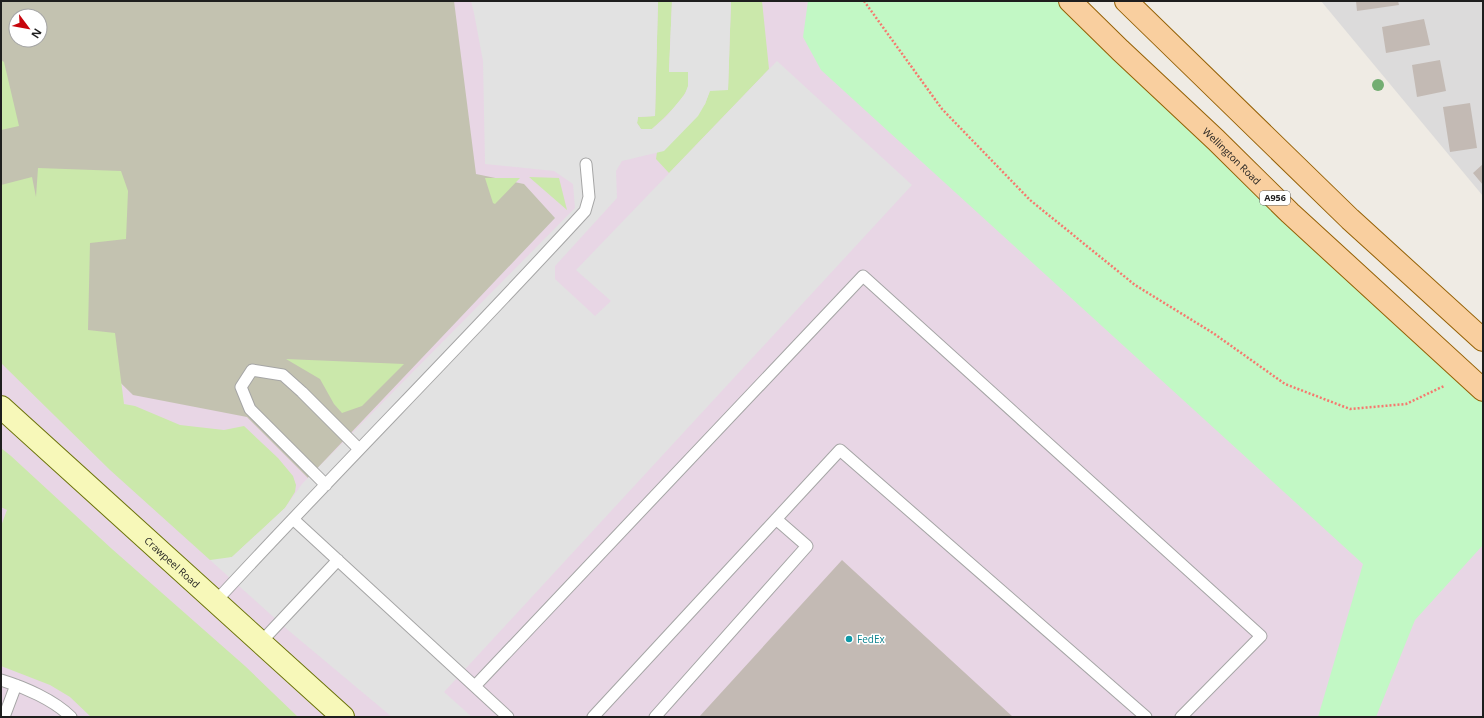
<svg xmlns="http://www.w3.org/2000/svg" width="1484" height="718" viewBox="0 0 1484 718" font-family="'Open Sans',sans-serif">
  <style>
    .residential { fill: #dcdbdb }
    .industrial { fill: #e8d6e5; fill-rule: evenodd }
    .construction { fill: #c3c2b0; fill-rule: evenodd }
    .grass { fill: #cbe8ab }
    .park { fill: #c2f8c5 }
    .parking { fill: #e2e2e2 }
    .building { fill: #c3bab4 }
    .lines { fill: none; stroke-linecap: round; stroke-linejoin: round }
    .lane-casing { stroke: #a5a5a5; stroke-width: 13 }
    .secondary-casing { stroke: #6a7208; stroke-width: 24 }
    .primary-casing { stroke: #946004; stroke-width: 24 }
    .path { stroke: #f6786e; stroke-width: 2.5; stroke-dasharray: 2 2; stroke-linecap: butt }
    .lane { stroke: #fff; stroke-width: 11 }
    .secondary { stroke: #f7f8b9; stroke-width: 22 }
    .primary { stroke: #f9cf9f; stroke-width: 22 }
    .tree { fill: #73ad72 }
    .culture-dot { fill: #0f9aa8; stroke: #fff; stroke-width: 1.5 }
    .labels { text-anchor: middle; stroke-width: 3; stroke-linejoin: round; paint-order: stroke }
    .shield { fill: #fff; stroke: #626262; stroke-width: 1 }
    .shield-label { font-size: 9px; font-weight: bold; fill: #1e1e1e }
    .street-label { font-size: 10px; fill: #1e1e1e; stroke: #fff }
    .culture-label { font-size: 10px; fill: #0d838f; stroke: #fff; text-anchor: start }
  </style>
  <rect width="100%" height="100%" fill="#efebe4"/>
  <path class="residential" d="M1321 1H1483V196Z"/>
  <path class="industrial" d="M1 1H1070L1483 390V717H1ZM16 16H40V40H16Z"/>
  <path class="construction" d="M1 1H454L476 174 524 184 555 218 308 478 247 417 133 395 1 266ZM16 16H40V40H16Z"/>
  <path class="grass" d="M658 1H672L669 71H688C688 76 689 83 688 87 683 101 663 119 652 129H641L637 123 638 117 655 116Z
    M731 1H762L769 69 669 173 656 159 657 152 679 134 705 104 710 90H728Z
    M1 60 4 62 19 126 1 130Z
    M38 168 121 171 128 191 126 239 90 243 88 330 115 333 124 404 135 406 180 425 224 430 244 426 278 458 293 476 296 485 295 492 285 508 232 557 223 560H210L110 470 1 363V185L32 177 36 197Z
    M529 177 559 178 567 210Z
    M485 178H520L495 204 493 203Z
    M286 359 404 364 362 406 342 413 334 404 320 379Z
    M1 448 11 456 112 549 245 666 298 717H91L70 697 50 685 1 666V526L7 510 1 507Z"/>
  <path class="park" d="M808 1H1070L1483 397V545L1415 620 1376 717H1318L1363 564 821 70 803 37Z"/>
  <path class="parking" d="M471 1H658L655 116 638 117 637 123 641 129H652L666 117 685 94 688 86V72H669L672 1H731L728 90 710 91 705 104 698 116 664 151 622 161 616 171 617 198 555 266V279L595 316 611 301 576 270 777 61 912 185 444 692 472 717H392L288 630 210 560 232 557 285 508 302 484 575 208 573 184 554 171 485 164 483 61 474 13Z"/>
  <path class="building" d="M1356 1H1398L1399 5 1357 11Z
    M1424 19 1430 45 1386 53 1382 27Z
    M1440 60 1446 91 1417 97 1412 65Z
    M1470 103 1477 148 1450 152 1443 107Z
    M1483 164V185L1473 173Z
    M842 560 1013 717H699Z"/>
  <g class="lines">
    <defs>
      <path id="lane" d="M326 485 250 409 241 387 252 370 283 375 302 392 359 449
        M293 519 508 717
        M216 601C337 470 464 343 585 211L589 197 586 164
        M261 642 338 560
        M1 680C24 687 54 700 71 717
        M475 686 863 276 1261 636 1181 717
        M4 717 16 685
        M593 717 840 450 1146 717
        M655 717 807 546 776 519"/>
      <g id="secondary">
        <path id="s1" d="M1 407 343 717"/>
      </g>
      <g id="primary">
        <path id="s2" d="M1070 1 1120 50 1216 140 1290 213 1483 390"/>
        <path d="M1126 1 1350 219 1483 340"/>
      </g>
    </defs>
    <use href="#lane" class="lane-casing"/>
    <use href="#secondary" class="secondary-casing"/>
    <use href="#primary" class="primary-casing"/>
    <path class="path" d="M864 1 942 109 1030 200 1135 285 1213 333 1285 384 1350 409 1406 404 1444 386"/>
    <use href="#lane" class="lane"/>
    <use href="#secondary" class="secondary"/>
    <use href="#primary" class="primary"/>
  </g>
  <circle class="tree" cx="1378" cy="85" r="6"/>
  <circle class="culture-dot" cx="849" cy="639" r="4"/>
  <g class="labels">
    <rect class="shield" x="1260" y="191" width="30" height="14" rx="3"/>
    <g class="shield-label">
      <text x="1275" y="201">A956</text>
    </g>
    <g class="street-label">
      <text dy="4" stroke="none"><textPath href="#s2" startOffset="224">Wellington Road</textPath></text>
      <text dy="4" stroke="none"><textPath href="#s1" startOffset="231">Crawpeel Road</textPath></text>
    </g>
    <g class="culture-label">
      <text x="857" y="643">FedEx</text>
    </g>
  </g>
  <rect width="1484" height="718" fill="none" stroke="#1e1e1e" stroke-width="4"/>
  <g transform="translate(28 28) rotate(122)"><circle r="19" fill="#ffffff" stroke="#a5a5a5"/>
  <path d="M0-3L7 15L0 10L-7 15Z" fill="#c7050c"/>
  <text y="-6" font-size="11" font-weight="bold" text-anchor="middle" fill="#1e1e1e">N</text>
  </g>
</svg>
